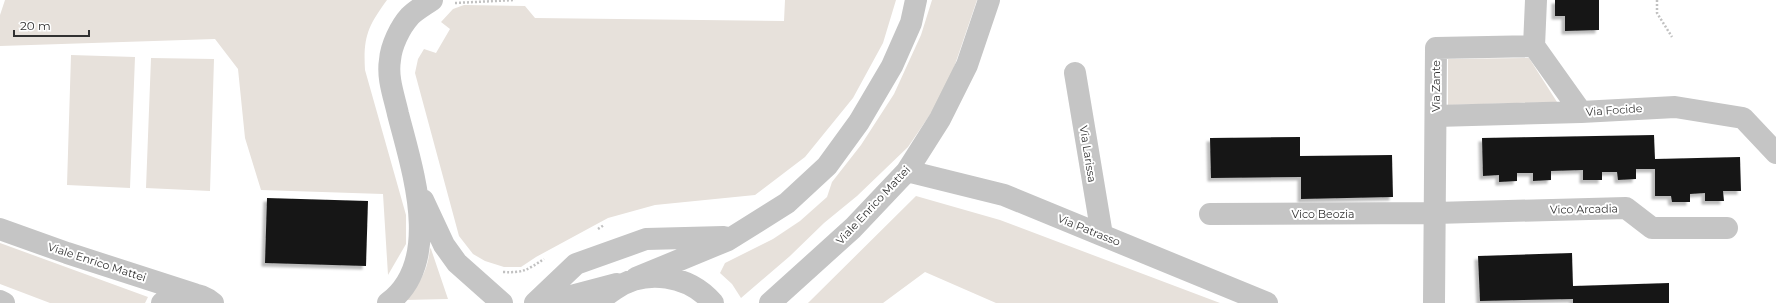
<svg xmlns="http://www.w3.org/2000/svg" width="1776" height="303" viewBox="0 0 1776 303" font-family="Montserrat,sans-serif">
  <style>
    .green { fill: #e7e1db }
    .building { fill: #181818; filter: url(#shadow) }
    .lines { fill: none; stroke-linecap: round; stroke-linejoin: round }
    .path { stroke: #c1c1c1; stroke-width: 2.5; stroke-dasharray: 2 2; stroke-linecap: butt }
    .minor { stroke: #c5c5c5; stroke-width: 22 }
    .labels { text-anchor: middle; stroke-width: 4; stroke-linejoin: round; paint-order: stroke }
    .street-label { font-size: 11px; fill: #313131; stroke: #fff }
  </style>
  <defs>
    <filter id="shadow"><feDropShadow dx="-3.5" dy="3.5" stdDeviation="1" flood-color="#0004"/></filter>
  </defs>
  <rect width="100%" height="100%" fill="#fff"/>
  <path class="green" d="M5 0H387C368 26 363 37 365 70L406 215V244L388 275 383 194 261 190 245 138 238 69 215 39 0 46V15Z
    M785 0H896L883 43 853 98 805 157 755 195 655 205 608 218 536 257 521 267H504L485 261 473 254 459 236 415 73 418 59 424 49 436 53 450 29 441 22 453 9 464 5 525 6 535 18 784 21Z
    M932 0H977L946 91 908 147 857 196 824 223 790 256 741 298 732 284 720 273 725 263 773 239 800 221 827 197 832 182 861 145 894 94 921 35Z
    M71 55 135 57 130 188 67 185Z
    M151 58 214 59 210 191 146 188Z
    M1529 58 1557 102 1448 105V59Z
    M916 196 1000 220 1220 303H996L925 272 883 303H808Z
    M0 243 148 297 145 303H50L0 284Z
    M430 248 431 249 448 299 404 300C420 285 428 270 430 248Z"/>
  <path class="building" d="M1555 0H1599V30L1565 31V16H1555Z
    M1654 135 1655 159 1740 157 1741 191H1723L1724 201H1705V193L1690 194V202H1672L1671 196H1655V169H1636V179L1618 180 1617 172H1602V180H1583V170L1551 171V180L1533 181V173H1517V181L1499 182V175L1483 176 1482 138Z
    M1300 137V156L1392 155 1393 197 1301 199V177L1211 178 1210 138Z
    M267 198 368 201 366 266 265 263Z
    M1572 253 1573 286 1669 283V303H1573V299L1480 301 1478 256Z"/>
  <g class="lines">
    <path class="path" d="M1657 0V13L1672 37
      M455 3 515 0
      M598 229 604 225
      M503 272C524 273 527 270 544 259"/>
    <path class="minor" d="M1534 46 1536 0
      M1075 73 1102 235
      M1436 116 1581 112 1675 107 1743 118 1776 153
      M907 171 1004 195 1267 303
      M423 200 444 245 457 263 502 303
      M1210 214 1435 213 1626 208 1652 228H1727
      M0 229 67 253 194 294
      M636 278 728 240 787 203 827 166 859 122 892 66 911 23 916 0
      M0 301 4 303
      M162 303C176 290 199 291 213 303
      M388 303C444 262 412 169 398 114 394 96 387 78 390 60 391 46 400 27 410 16 416 10 425 5 432 0
      M535 303 576 264 646 239 724 237
      M545 303 617 284
      M599 303C603 297 609 293 615 289 646 268 689 275 713 303
      M770 303 853 228 907 171 940 119 967 65 989 0
      M1434 303 1436 48 1534 46 1581 112"/>
  </g>
  <g class="labels">
    <g class="street-label">
      <text transform="translate(1436 86) rotate(-90)" y="4">Via Zante</text>
      <text transform="translate(1614 110) rotate(-4)" y="4">Via Focide</text>
      <text transform="translate(1088 154) rotate(81)" y="4">Via Larissa</text>
      <text transform="translate(873 205) rotate(-47)" y="4">Viale Enrico Mattei</text>
      <text transform="translate(1584 209) rotate(-1)" y="4">Vico Arcadia</text>
      <text x="1323" y="218">Vico Beozia</text>
      <text transform="translate(1089 230) rotate(22)" y="4">Via Patrasso</text>
      <text transform="translate(97 262) rotate(18)" y="4">Viale Enrico Mattei</text>
    </g>
  </g>
  <path d="M14 30v6h75v-6" fill="none" stroke="#313131" stroke-width="2"/>
  <text x="20" y="30" font-size="12" fill="#313131" stroke="#ffffff" stroke-width="3" paint-order="stroke">20 m</text>
</svg>
